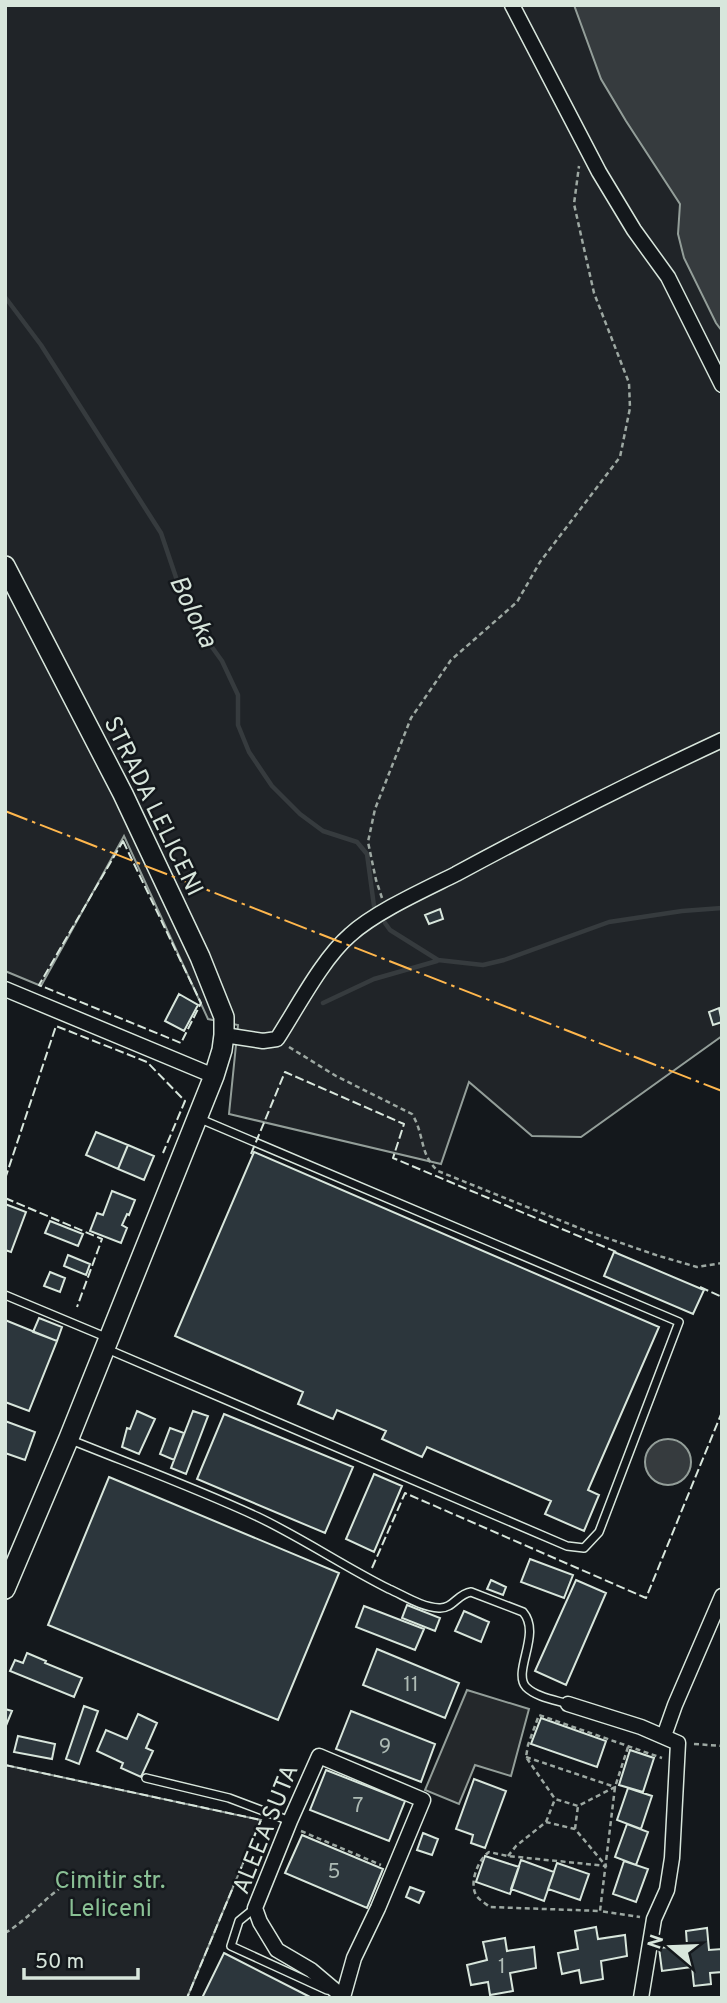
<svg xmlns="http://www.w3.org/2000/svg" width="727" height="2003" viewBox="0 0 727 2003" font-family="Overpass,sans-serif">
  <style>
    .green { fill: #202428; stroke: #939e99; stroke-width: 2 }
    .parking { fill: #24282b; stroke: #939e99; stroke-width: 2 }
    .water { fill: #363b3e; stroke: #939e99; stroke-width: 2 }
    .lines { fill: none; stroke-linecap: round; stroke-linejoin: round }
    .stream { stroke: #363b3e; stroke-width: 4.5 }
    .building { fill: #2c363c; stroke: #d8e6dc; stroke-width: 2 }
    .service-casing { stroke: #d8e6dc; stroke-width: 10 }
    .minor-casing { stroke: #d8e6dc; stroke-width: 17 }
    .secondary-casing { stroke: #d8e6dc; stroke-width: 22 }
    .path { stroke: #9da8a2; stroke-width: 2.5; stroke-dasharray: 5 3.5; stroke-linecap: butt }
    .service { stroke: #14181c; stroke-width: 7 }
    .minor { stroke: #14181c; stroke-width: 14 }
    .secondary { stroke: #14181c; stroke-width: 19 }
    .fence { stroke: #d8e6dc; stroke-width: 2; stroke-dasharray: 9 3.5; stroke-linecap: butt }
    .power { stroke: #ffb74d; stroke-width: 2; stroke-dasharray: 24 5 3.5 5; stroke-linecap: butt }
    .labels { text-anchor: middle; stroke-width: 5; stroke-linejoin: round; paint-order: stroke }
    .number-label { font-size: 21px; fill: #adbab4 }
    .street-label { font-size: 24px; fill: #d8e6dc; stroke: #14181c }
    .park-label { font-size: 24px; fill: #8ac095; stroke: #14181c }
    .water-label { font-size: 26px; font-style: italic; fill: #d8e6dc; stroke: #14181c }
  </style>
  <rect width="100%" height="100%" fill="#14181c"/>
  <path class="green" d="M5 5H722V1036L581 1137 532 1136 469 1082 441 1164 229 1114 238 1025 208 1019 124 836 41 986 5 971Z
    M5 1765 261 1820 187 1998H5Z"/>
  <path class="parking" d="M467 1690 529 1709 511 1776 475 1765 459 1804 425 1790Z"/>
  <path class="water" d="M574 5H722V331L716 323 684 258 678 234 680 204 626 121 601 79Z
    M645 1462a23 23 0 1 1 46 0a23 23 0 1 1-46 0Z"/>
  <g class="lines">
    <path class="stream" d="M5 297 41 345 161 533 184 601 204 636 222 661 238 695V725L249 752 272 786 300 814 323 831 357 842 367 854 374 906
      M385 923 390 930 438 960 483 965 504 960 609 922 682 911 722 908
      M323 1003 374 979 437 961"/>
  </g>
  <path class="building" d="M440 909 443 919 429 924 425 915Z
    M179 994 198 1005 184 1031 165 1021Z
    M719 1008 722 1022 713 1025 709 1012Z
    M96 1132 128 1145 118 1169 86 1155Z
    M128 1145 154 1156 144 1180 118 1169Z
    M254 1152 659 1327 588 1490 599 1495 584 1531 545 1514 551 1501 427 1447 422 1457 382 1439 386 1431 337 1410 333 1419 298 1404 303 1392 175 1336Z
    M112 1191 135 1200 129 1215 127 1214 122 1225 127 1228 121 1243 90 1231 97 1213 103 1215Z
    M5 1204 26 1212 11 1252 5 1250Z
    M50 1221 83 1234 78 1246 45 1233Z
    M614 1252 704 1290 693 1314 604 1276Z
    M68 1255 90 1264 86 1275 64 1266Z
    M50 1272 65 1278 60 1292 44 1286Z
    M39 1318 62 1327 57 1341 33 1332Z
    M5 1320 57 1341 29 1411 5 1402Z
    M137 1411 155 1419 139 1454 122 1447 127 1428 130 1429Z
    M193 1411 208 1416 186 1474 171 1468Z
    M224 1414 353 1467 325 1533 197 1479Z
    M5 1421 35 1432 25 1460 5 1453Z
    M170 1428 184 1433 174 1460 160 1454Z
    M374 1474 402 1486 374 1552 346 1539Z
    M109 1477 339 1573 278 1720 48 1625Z
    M530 1559 573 1575 564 1598 521 1582Z
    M491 1580 506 1587 503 1595 487 1589Z
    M576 1580 606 1593 566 1685 535 1671Z
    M407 1605 440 1618 435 1631 402 1618Z
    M364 1606 424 1629 415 1650 356 1627Z
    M464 1611 489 1622 481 1642 455 1631Z
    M377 1649 459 1683 445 1718 363 1685Z
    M27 1653 46 1661 45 1663 82 1678 74 1697 10 1671 15 1660 23 1663Z
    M84 1706 98 1711 79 1764 66 1759Z
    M5 1709 12 1711 5 1728Z
    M351 1711 435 1744 421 1782 336 1749Z
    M138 1714 157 1723 146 1748 153 1751 141 1777 121 1768 123 1763 97 1751 106 1730 127 1739Z
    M541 1718 606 1741 597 1767 531 1744Z
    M18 1736 55 1744 52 1759 14 1752Z
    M630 1750 654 1758 643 1792 619 1785Z
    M326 1770 405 1801 389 1841 310 1810Z
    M474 1779 506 1791 485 1848 471 1843 473 1835 456 1829Z
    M628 1788 652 1796 641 1829 617 1820Z
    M627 1824 648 1832 636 1865 615 1857Z
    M423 1833 438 1839 432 1855 417 1850Z
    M302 1835 383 1869 367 1908 285 1873Z
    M485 1856 519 1867 510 1894 476 1882Z
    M521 1860 554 1872 544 1901 511 1889Z
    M624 1861 648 1869 636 1902 613 1894Z
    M557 1863 589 1874 580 1900 548 1889Z
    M410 1887 424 1892 419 1903 406 1897Z
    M596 1927 598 1939 625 1935 627 1956 601 1961 603 1979 581 1983 579 1970 562 1974 558 1953 578 1949 575 1931Z
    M707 1928 709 1950 722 1949V1972L710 1973 711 1984 694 1986 692 1967 662 1971 659 1948 687 1945 686 1931Z
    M505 1938 507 1951 534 1947 536 1968 510 1973 513 1991 490 1995 488 1982 471 1985 467 1965 487 1960 483 1942Z
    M224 1953 312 1998H202Z"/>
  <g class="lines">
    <defs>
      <path id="service" d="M5 1295 108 1338
        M107 1349 567 1546 584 1548 599 1532 679 1322 198 1118
        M71 1440C133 1465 198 1489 258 1517 302 1538 345 1567 389 1589 405 1596 421 1607 439 1608 453 1609 457 1594 471 1592L523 1612C542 1634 512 1671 526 1687 536 1697 555 1700 568 1704
        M146 1778 229 1798 290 1821
        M255 1908 239 1921 231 1946 327 1990"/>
      <path id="minor" d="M512 5 599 172 634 230 668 277 722 385
        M5 989 214 1076
        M224 1035 263 1041 277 1039C297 1008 323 958 350 935 375 912 424 890 456 874 543 827 632 782 722 740
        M568 1704 641 1727 678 1743 672 1858 667 1890 654 1919 641 1998
        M664 1736 675 1705 722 1596
        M343 1998V1997L354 1958 378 1908 423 1800 319 1756 290 1821 255 1908 260 1922 277 1950 311 1970 343 1997"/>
      <path id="secondary" d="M5 566 123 794 200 957 224 1017V1035L222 1050 214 1076 69 1438 5 1589"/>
    </defs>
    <use href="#service" class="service-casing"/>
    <use href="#minor" class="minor-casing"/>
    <use href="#secondary" class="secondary-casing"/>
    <path class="path" d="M382 898 376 880 368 842 375 809 411 718 451 660 517 602 540 562 620 457 630 408 629 383 594 293 574 204 579 166
      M289 1047 336 1076 412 1114C425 1135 419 1154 438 1171L589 1232 659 1256 697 1267 722 1263
      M694 1744 722 1746
      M628 1747 615 1787 600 1911 640 1917
      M526 1757 615 1787 578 1806 555 1799 526 1757 528 1745 539 1715 662 1758
      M546 1822 555 1799
      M575 1829 578 1806
      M301 1831 381 1865
      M508 1856 516 1846 546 1822 575 1829 606 1866 508 1856 489 1852C478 1860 469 1882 476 1895 479 1900 486 1904 490 1907L600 1911
      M5 1933C26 1921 40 1903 59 1889"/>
    <use href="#service" class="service"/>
    <use href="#minor" class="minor"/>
    <use href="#secondary" class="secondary"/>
    <path class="fence" d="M123 841 201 1003 181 1043 39 985Z
      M251 1154 285 1072 404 1124 393 1158 619 1253
      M5 1179 56 1026 147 1062 185 1101 163 1153
      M5 1198 102 1239 77 1307
      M700 1287 722 1297
      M372 1568 405 1493 646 1598 722 1412
      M5 1765 261 1820 187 1998"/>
    <path class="power" d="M5 811 722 1091"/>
  </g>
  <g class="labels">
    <g class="number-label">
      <text x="411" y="1691">11</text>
      <text x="385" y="1753">9</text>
      <text x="358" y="1812">7</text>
      <text x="334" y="1878">5</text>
      <text x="502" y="1973">1</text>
    </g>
    <g class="street-label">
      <text transform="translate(154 806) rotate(64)" y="8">STRADA LELICENI</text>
      <text transform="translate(265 1829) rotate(-68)" y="8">ALEEA SUTA</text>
    </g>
    <g class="park-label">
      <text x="110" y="1888">Cimitir str.<tspan x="110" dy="28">Leliceni</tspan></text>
    </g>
    <g class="water-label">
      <text transform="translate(194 611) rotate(64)" y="9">Boloka</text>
    </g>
  </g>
  <rect width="727" height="2003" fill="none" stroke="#d8e6dc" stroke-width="14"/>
  <g transform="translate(671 1947) rotate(289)" stroke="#14181c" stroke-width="5" paint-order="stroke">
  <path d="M0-5L12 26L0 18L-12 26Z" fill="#d8e6dc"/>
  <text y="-10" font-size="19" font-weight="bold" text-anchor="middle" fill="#d8e6dc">N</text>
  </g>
  <path d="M24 1968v10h114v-10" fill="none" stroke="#d8e6dc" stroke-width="3.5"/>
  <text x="35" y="1968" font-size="21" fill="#d8e6dc" stroke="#14181c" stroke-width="5" paint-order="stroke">50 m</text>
</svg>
